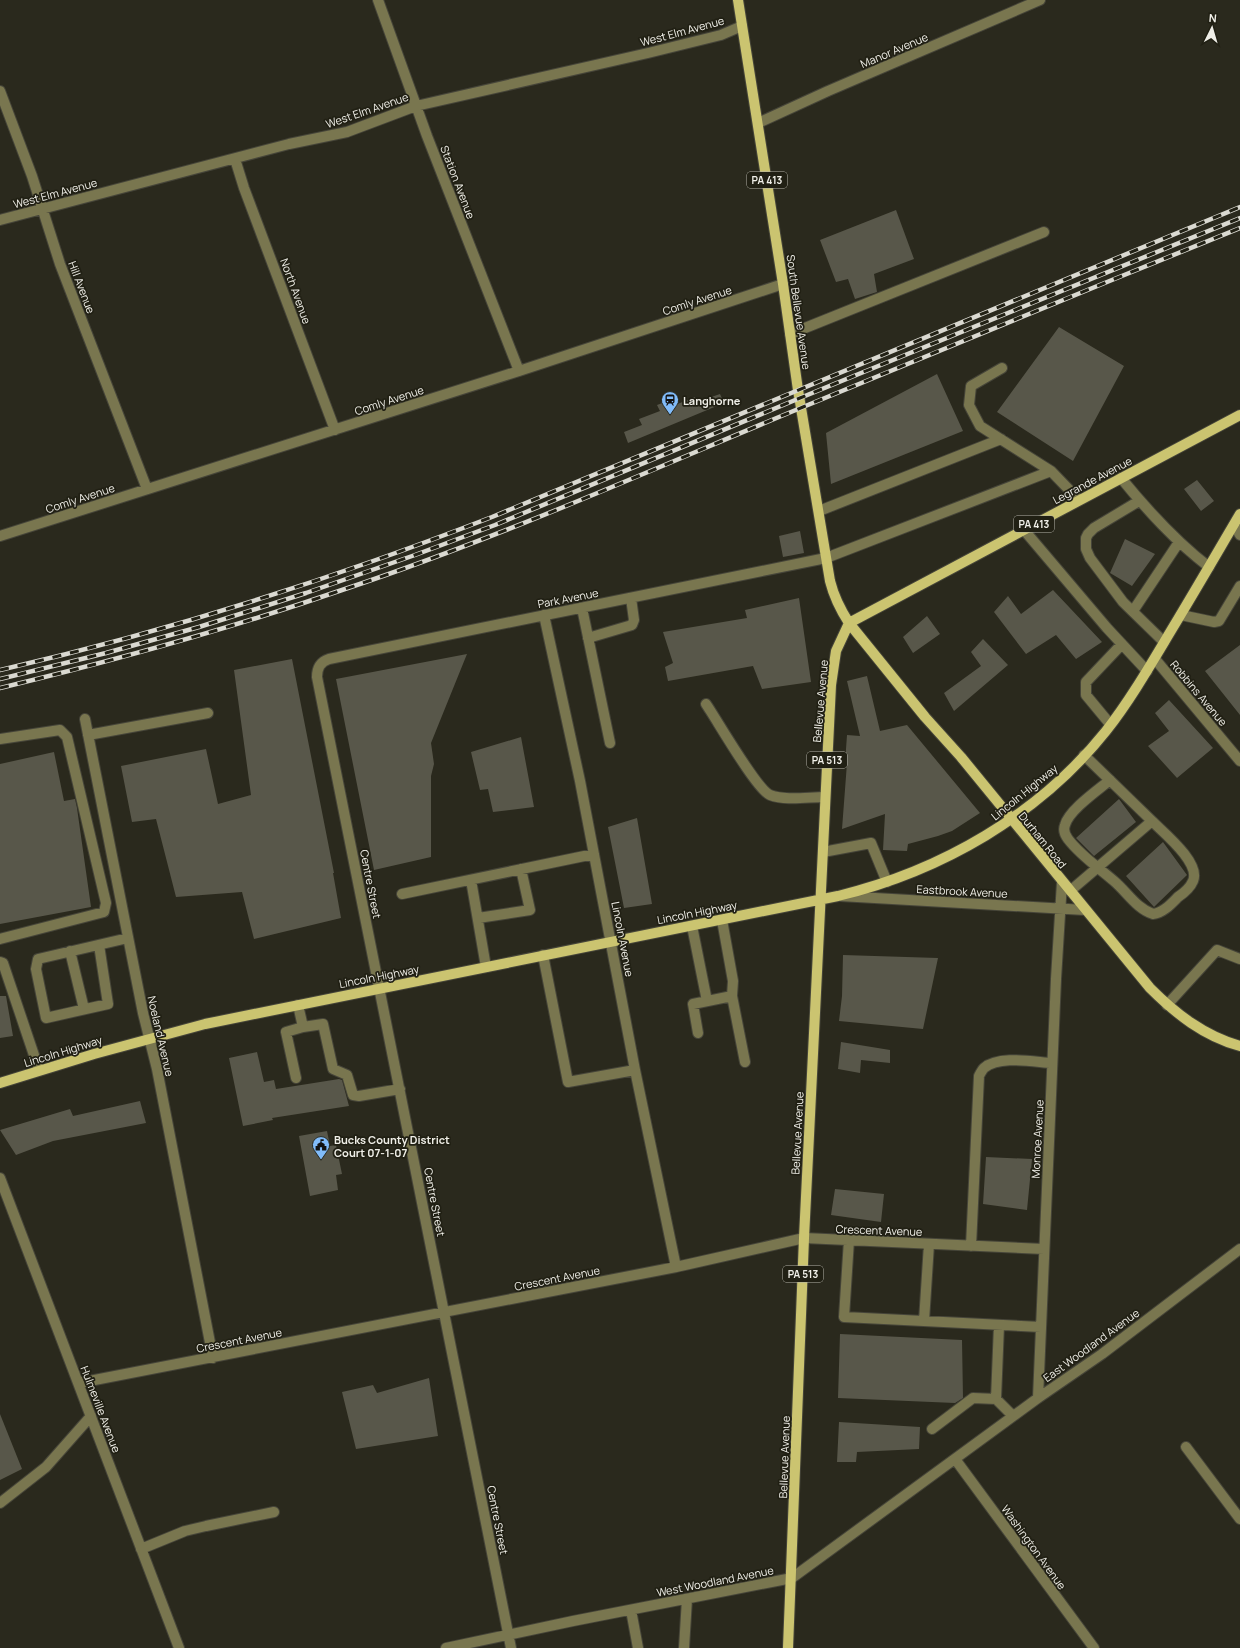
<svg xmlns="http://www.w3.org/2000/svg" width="1240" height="1648" font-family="Manrope,sans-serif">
	<rect width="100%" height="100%" fill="#2a291d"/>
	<path fill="#58574a" d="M896 210 914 259 874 274 877 292 855 299 848 279 836 282 820 240Z
		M1059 327 1124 366 1073 461 997 412Z
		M937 374 963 431 831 484 826 433Z
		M720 394 724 403 628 443 624 432 642 425 639 419 660 411 657 405 673 399 675 405 695 397 697 402Z
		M1197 480 1214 501 1201 511 1184 489Z
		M800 531 804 553 783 557 779 536Z
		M1125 539 1155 554 1132 586 1110 573Z
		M1053 590 1102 642 1076 659 1056 635 1026 654 994 612 1008 596 1021 614Z
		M799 598 811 682 762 689 753 666 668 681 665 667 673 663 663 632 747 618 745 610Z
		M927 616 940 634 913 653 903 637Z
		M983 639 1008 665 954 711 944 693 981 666 971 652Z
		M1240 645V715L1205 671Z
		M467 654 431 743 434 764 431 776V857L374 870 336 679Z
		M292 659 334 873H333L341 918 254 939 242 892 176 897 156 819 132 822 121 766 206 749 218 804 251 795 234 670Z
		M867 676 880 731 907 725 980 813 952 831 938 836 908 844 907 851 883 850 885 814 842 829 847 763H845L847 735 860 736 847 681Z
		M1169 700 1213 748 1177 778 1148 746 1169 731 1155 713Z
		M521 737 534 807 493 812 488 789 480 790 471 752Z
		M54 752 64 801 75 799 77 808 91 907 0 924V764Z
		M1119 799 1136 822 1094 856 1076 838Z
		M637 818 652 904 624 908 608 827Z
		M1163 842 1187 875 1154 907 1126 876Z
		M843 955 938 958 923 1029 839 1021 842 996Z
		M0 996H6L13 1036 0 1038Z
		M841 1042 890 1050V1063L861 1060 860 1073 838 1069Z
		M257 1052 264 1082 274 1080 276 1089 339 1079 342 1080 349 1106 272 1118 273 1120 243 1126 229 1058Z
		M140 1101 146 1123 53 1141 16 1155 0 1130 70 1109 73 1116Z
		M327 1131 330 1146 336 1145 342 1174 336 1175 338 1190 310 1196 299 1136Z
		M986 1157 1032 1159 1027 1210 983 1204Z
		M835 1189 884 1194 881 1222 831 1215Z
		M840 1334 962 1340 963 1398 955 1403 838 1398Z
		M429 1378 438 1436 356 1449 342 1392 373 1385 377 1393Z
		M0 1414 22 1469 0 1480Z
		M839 1422 920 1427 919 1449 857 1452 856 1462H837Z"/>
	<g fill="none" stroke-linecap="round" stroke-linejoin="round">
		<g stroke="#464539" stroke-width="12">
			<path id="minor" d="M378 0 427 136 519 371
				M0 91 32 176 60 264 147 489
				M758 123 828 91 1040 0
				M235 159 244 188 335 430
				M0 220 289 144 347 132 416 106 648 53 721 35 742 26
				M790 334 1044 232
				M1002 368 971 386 969 405 980 426 1051 471 1079 500
				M1121 478C1148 511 1175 541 1209 567
				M1139 501 1094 528 1088 534 1086 538V549L1090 558 1123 602 1164 642
				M819 511 1001 439
				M1234 525 1240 535
				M1024 530 1107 628 1147 671
				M0 536 519 371 783 284
				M582 608 610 743
				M1133 611 1179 542
				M544 615 580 781 635 1070 676 1267
				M1181 615 1214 622 1219 621 1240 586
				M588 638 632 625 634 620 631 598
				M1155 659 1240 761
				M706 704C717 720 757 790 770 795 786 801 808 797 825 797
				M85 719 143 1013 157 1069 213 1358
				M1110 724 1086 695V682L1122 644
				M88 735 208 713
				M0 739 60 730 67 737 106 903 104 912 0 939
				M1110 780C1098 790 1069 810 1065 825 1063 830 1065 835 1068 839 1081 856 1098 867 1114 881 1127 892 1137 909 1153 914 1163 913 1171 904 1178 897 1184 893 1190 888 1193 881 1201 863 1164 833 1152 821
				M823 852 871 843 887 882
				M471 880 486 967
				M1070 891 1152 821 1084 755
				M402 894 594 854
				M840 896 1085 910
				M478 918 530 910 521 869
				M722 920 733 981 732 996 745 1062
				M692 926 707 1001
				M99 945 108 1004 46 1018 36 969 38 959C68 952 98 945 128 938
				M70 951 84 1009
				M543 955 568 1082 635 1070
				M0 962 3 963 39 1070
				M298 1005 303 1027 323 1024 333 1069 347 1075 353 1095 359 1096 400 1089
				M1167 1005 1217 950 1240 959
				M698 1033 693 1004 732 996
				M296 1078 286 1032 303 1027
				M0 1178 179 1648
				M849 1240 844 1317 1041 1327
				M971 1246 979 1076C980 1074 982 1070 984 1068 999 1055 1034 1062 1052 1063
				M924 1321 929 1244
				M79 1383 676 1267 804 1238 1044 1249
				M1038 1398 1056 979 1062 882
				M996 1399 999 1325
				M932 1429 973 1398 996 1399 1013 1416
				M1186 1447 1240 1519
				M955 1459 1094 1648
				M0 1503 46 1467 91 1416
				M141 1549 185 1531 206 1526 274 1512
				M631 1610 638 1648
				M446 1648 573 1621 792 1578 1038 1398 1102 1354 1240 1249
				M511 1648 317 677C317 668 320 662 329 659L826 558 1051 471
				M684 1648 687 1599"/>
		</g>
		<g stroke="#464539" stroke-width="12">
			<path id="major" d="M738 0 783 284 798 390 830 581C834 597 840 609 849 623L925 717 961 757 1150 988C1176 1014 1204 1036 1240 1046
				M849 623 1240 415
				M0 1083 94 1054 205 1024 838 896C941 871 1039 815 1106 731 1131 699 1151 664 1172 629 1195 591 1217 553 1240 514
				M788 1648 804 1238 831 685 836 651 849 623"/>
		</g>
		<use href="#minor" stroke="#79764f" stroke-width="10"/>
		<use href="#major" stroke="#cbc470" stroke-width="10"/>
		<g stroke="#dad9d1" stroke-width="4.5">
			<path id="rail" d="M0 670C126 641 251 604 373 561 413 547 453 532 492 517L1240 207
				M0 679 106 653 199 627 306 593 415 555 495 525 800 398 1240 218
				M0 688C117 660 232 628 345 589 501 537 651 470 803 407 948 347 1094 287 1240 228"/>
		</g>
		<use href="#rail" stroke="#212014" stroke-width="3" stroke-dasharray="9" stroke-linecap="butt"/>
	</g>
	<defs>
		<g id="station-pin" transform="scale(0.9)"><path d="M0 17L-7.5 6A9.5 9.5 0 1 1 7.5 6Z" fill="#81bcfa" stroke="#212014"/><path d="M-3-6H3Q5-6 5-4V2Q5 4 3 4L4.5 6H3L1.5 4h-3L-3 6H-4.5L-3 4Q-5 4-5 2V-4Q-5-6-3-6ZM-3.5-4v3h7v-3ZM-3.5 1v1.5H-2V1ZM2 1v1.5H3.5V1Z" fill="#111"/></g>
		<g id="civic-pin" transform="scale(0.9)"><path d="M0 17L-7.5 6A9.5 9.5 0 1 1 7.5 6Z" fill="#81bcfa" stroke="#212014"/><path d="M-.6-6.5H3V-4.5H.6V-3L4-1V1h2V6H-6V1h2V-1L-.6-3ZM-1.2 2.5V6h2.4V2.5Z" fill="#111"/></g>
	</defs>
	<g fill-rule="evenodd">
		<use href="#station-pin" x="670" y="400"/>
		<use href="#civic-pin" x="321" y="1145"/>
	</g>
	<g text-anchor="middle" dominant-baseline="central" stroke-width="3.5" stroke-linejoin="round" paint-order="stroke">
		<g fill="#212014" stroke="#b2b1a8" stroke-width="1">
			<rect x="747" y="172" width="40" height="16" rx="3"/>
			<rect x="1014" y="516" width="40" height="16" rx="3"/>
			<rect x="807" y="752" width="40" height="16" rx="3"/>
			<rect x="783" y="1266" width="40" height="16" rx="3"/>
		</g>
		<g font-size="10" font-weight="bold" fill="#f0efe8">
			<text x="767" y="180">PA 413</text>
			<text x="1034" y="524">PA 413</text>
			<text x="827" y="760">PA 513</text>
			<text x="803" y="1274">PA 513</text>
		</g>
		<g font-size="11" fill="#f0efe8" stroke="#212014">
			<text transform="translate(682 31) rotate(-15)">West Elm Avenue</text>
			<text transform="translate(894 50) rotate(-23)">Manor Avenue</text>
			<text transform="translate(367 110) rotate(-19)">West Elm Avenue</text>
			<text transform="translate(458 182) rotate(69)">Station Avenue</text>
			<text transform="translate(55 193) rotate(-15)">West Elm Avenue</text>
			<text transform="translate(82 287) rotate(69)">Hill Avenue</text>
			<text transform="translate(296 291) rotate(70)">North Avenue</text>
			<text transform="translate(697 300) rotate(-18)">Comly Avenue</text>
			<text transform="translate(799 312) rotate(82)">South Bellevue Avenue</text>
			<text transform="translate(389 400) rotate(-18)">Comly Avenue</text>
			<text transform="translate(1092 480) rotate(-28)">Legrande Avenue</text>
			<text transform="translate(80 498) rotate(-18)">Comly Avenue</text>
			<text transform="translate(568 598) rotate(-11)">Park Avenue</text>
			<text transform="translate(1199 693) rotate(50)">Robbins Avenue</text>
			<text transform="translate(820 701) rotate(-85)">Bellevue Avenue</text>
			<text transform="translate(1024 792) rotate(-39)">Lincoln Highway</text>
			<text transform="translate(1043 840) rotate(51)">Durham Road</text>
			<text transform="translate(371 884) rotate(79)">Centre Street</text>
			<text transform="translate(962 891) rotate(3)">Eastbrook Avenue</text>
			<text transform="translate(697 912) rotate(-11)">Lincoln Highway</text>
			<text transform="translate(623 939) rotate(79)">Lincoln Avenue</text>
			<text transform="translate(379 976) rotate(-11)">Lincoln Highway</text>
			<text transform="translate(161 1036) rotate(77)">Noeland Avenue</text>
			<text transform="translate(63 1051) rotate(-17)">Lincoln Highway</text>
			<text transform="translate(797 1133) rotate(-87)">Bellevue Avenue</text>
			<text transform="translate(1037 1139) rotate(-87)">Monroe Avenue</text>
			<text transform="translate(435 1202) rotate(79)">Centre Street</text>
			<text transform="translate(879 1230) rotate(2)">Crescent Avenue</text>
			<text transform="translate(557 1278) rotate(-11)">Crescent Avenue</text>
			<text transform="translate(239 1340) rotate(-11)">Crescent Avenue</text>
			<text transform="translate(1091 1345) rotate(-36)">East Woodland Avenue</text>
			<text transform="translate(101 1409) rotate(69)">Hulmeville Avenue</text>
			<text transform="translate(784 1457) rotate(-88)">Bellevue Avenue</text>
			<text transform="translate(498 1520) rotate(79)">Centre Street</text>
			<text transform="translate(1034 1547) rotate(54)">Washington Avenue</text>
			<text transform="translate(715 1581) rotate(-11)">West Woodland Avenue</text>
		</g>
		<g font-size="11" font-weight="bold" fill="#f0efe8" stroke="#212014" text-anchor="start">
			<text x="683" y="400">Langhorne</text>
			<text x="334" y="1139">Bucks County District<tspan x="334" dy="13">Court 07-1-07</tspan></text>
		</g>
	</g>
	<g transform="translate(1212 28) rotate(5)" stroke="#212014" stroke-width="3" paint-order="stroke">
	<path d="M0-3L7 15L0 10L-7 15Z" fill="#f0efe8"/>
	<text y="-6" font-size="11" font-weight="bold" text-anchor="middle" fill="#f0efe8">N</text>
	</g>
</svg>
